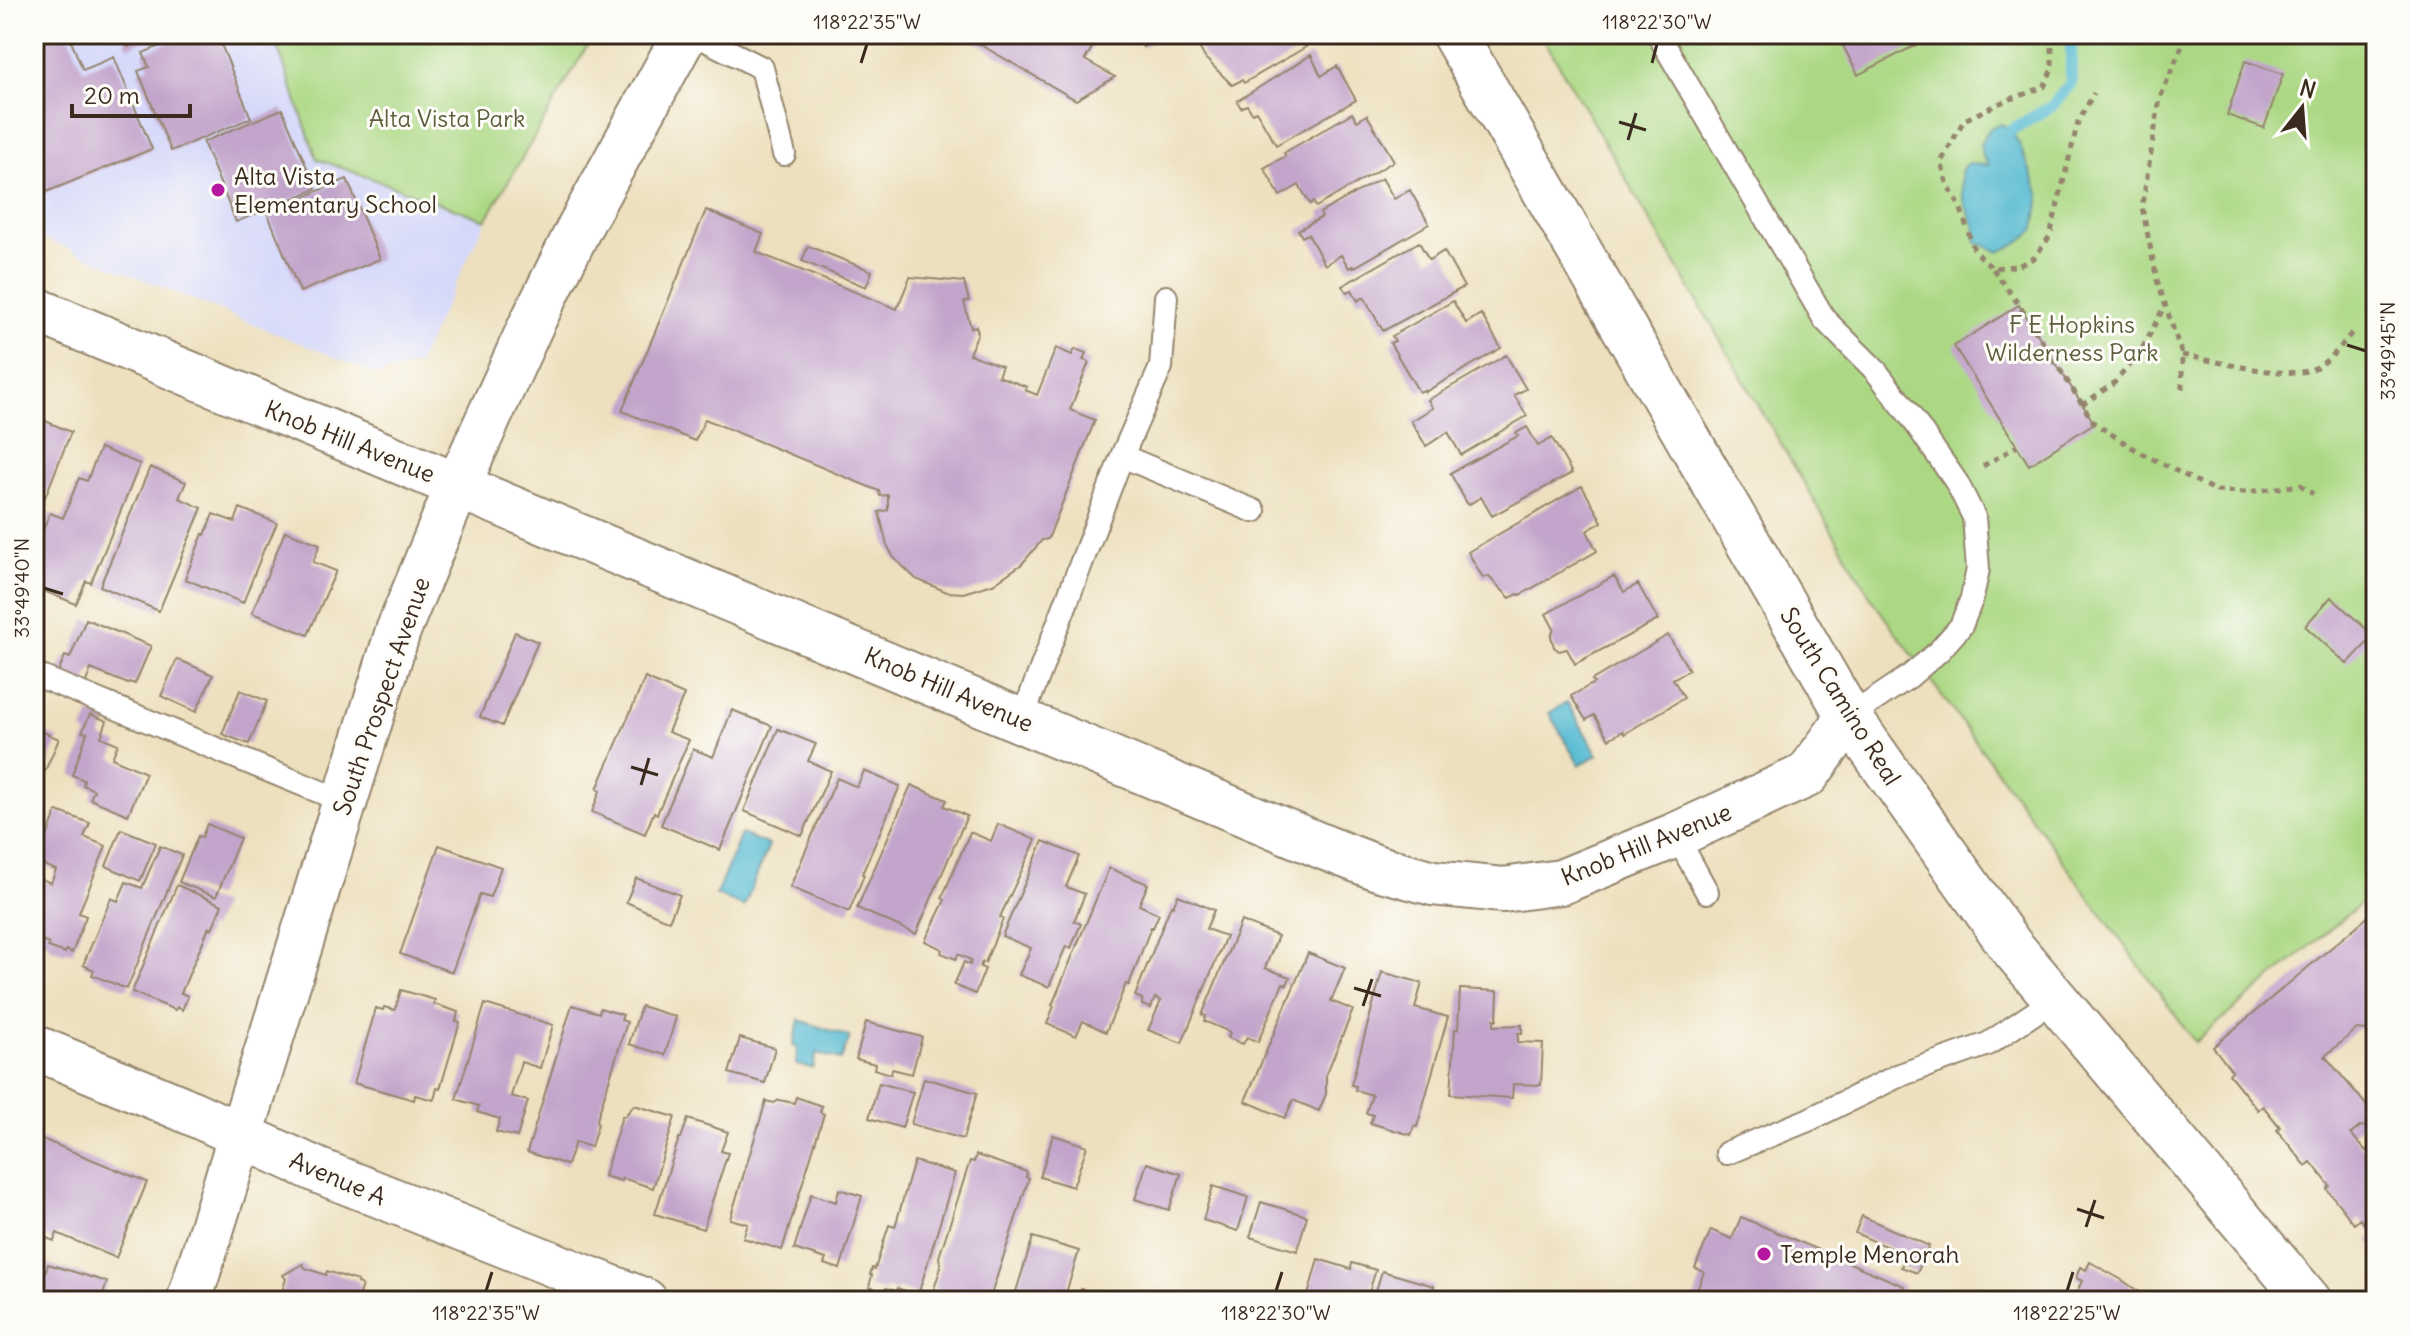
<svg xmlns="http://www.w3.org/2000/svg" width="2410" height="1335" font-family="Delius,sans-serif">
	<rect width="100%" height="100%" fill="#fdfcf7"/>
	<filter id="ink" filterUnits="userSpaceOnUse"><feTurbulence type="fractalNoise" baseFrequency=".0125" numOctaves="2"/><feDisplacementMap in="SourceGraphic" scale="16" xChannelSelector="R" yChannelSelector="G"/><feConvolveMatrix kernelMatrix="1 2 1 2 8 2 1 2 1" color-interpolation-filters="sRGB"/></filter>
	<filter id="wash" filterUnits="userSpaceOnUse"><feTurbulence type="fractalNoise" baseFrequency=".006" numOctaves="4" result="noise"/><feDisplacementMap in="SourceGraphic" scale="32" xChannelSelector="R" yChannelSelector="G"/><feGaussianBlur stdDeviation="1.8" result="paint"/><feColorMatrix in="noise" values="0 0 0 0 0 0 0 0 0 0 0 0 0 0 0 0 0 1.4 0 .05"/><feComposite in="paint" operator="in"/></filter>
	<g filter="url(#wash)">
		<rect width="100%" height="100%" fill="#ede0be"/>
		<path fill="#d5d8f9" d="M34 34H273L317 159 486 220 417 365 378 375 34 235Z"/>
		<path fill="#acd884" stroke="#748151" stroke-width="2" d="M273 34H594L486 220 317 159Z
			M1541 34H2376V891L2195 1042 1873 601Z"/>
		<path fill="#52b9d1" stroke="#467278" stroke-width="2" d="M2002 124 2011 130 2020 146 2040 195 2035 229 2017 244 1999 252 1976 242C1976 224 1971 219 1965 204 1961 193 1962 182 1961 171L1966 164 1989 165 1982 155 1980 144 1990 128Z
			M1567 702 1598 755 1579 765 1549 713Z
			M741 834 769 845 744 907 716 895Z
			M799 1020 850 1037 841 1060 816 1053 813 1068 796 1065 797 1048 793 1046Z"/>
		<g fill="none" stroke-linecap="round" stroke-linejoin="round">
			<path stroke="#52b9d1" stroke-width="12" d="M2011 130 2052 106 2071 83V34"/>
		</g>
		<g id="blocks">
			<path fill="#c3a5cb" fill-rule="evenodd" d="M34 34H68L83 70 114 57 152 149 34 197Z
				M123 34H159L128 47Z
				M188 34H212L215 40 219 39 251 118 171 151 138 71 149 67 143 53Z
				M962 34H1085L1096 41 1085 60 1115 77 1076 100Z
				M1135 34H1164L1143 47Z
				M1206 34H1298L1306 47 1244 83 1242 80 1232 85 1205 58 1195 40Z
				M1837 34H1910L1916 45 1858 75Z
				M1311 55 1321 76 1337 66 1356 100 1276 145 1256 111 1252 113 1247 105 1241 108 1237 101Z
				M2245 61 2283 74 2264 128 2227 115Z
				M282 109 316 189 236 222 203 142Z
				M1352 113 1357 121 1367 115 1394 161 1316 207 1313 202 1310 204 1299 185 1280 196 1264 168 1286 156 1284 153Z
				M1382 178 1394 199 1410 190 1429 224 1353 268 1352 266 1349 268 1341 255 1325 265 1308 234 1302 237 1298 230 1322 217 1320 213Z
				M347 179 380 259 300 292 267 212Z
				M706 210 763 234 756 252 897 309 910 277 964 282 969 301 964 302 971 328 976 326 978 333 969 354 1002 366 998 376 1027 387 1025 390 1037 395 1056 348 1072 355 1075 349 1086 353 1083 360 1089 362 1070 410 1095 420 1048 539 1042 540 1022 564 993 584 963 593 947 592 916 579 894 558 887 545 879 512 888 510V495L880 496 879 491 705 419 695 441 622 411Z
				M1419 242 1429 260 1444 251 1464 287 1383 331 1364 297 1358 301 1352 290 1347 292 1342 286Z
				M808 246 872 271 866 287 802 261Z
				M1453 301 1466 323 1481 314 1501 348 1425 392 1424 390 1419 392 1390 343 1395 341 1392 336Z
				M2019 305 2094 423 2029 465 1954 346Z
				M1506 355 1526 389 1514 395 1527 416 1461 455 1448 432 1426 446 1411 421 1433 408 1428 400Z
				M34 416 71 432 34 525Z
				M1527 427 1538 446 1552 438 1572 473 1492 516 1481 497 1468 505 1450 473 1518 436 1516 433Z
				M100 448 140 464 91 583 86 581 76 604 34 587V551L50 513 63 518 79 478 87 481Z
				M150 467 186 482 179 498 202 508 159 611 100 586Z
				M1582 486 1602 522 1587 531 1597 551 1520 595 1518 594 1510 598 1488 576 1483 578 1468 552Z
				M240 508 277 523 268 544H266L243 603 185 579 203 534 205 535 213 514 235 522Z
				M285 531 320 544 313 562 336 571 308 635 252 613Z
				M1614 576 1624 592 1638 584 1658 620 1575 664 1567 649 1559 651 1554 647 1551 636 1554 629 1546 614Z
				M2331 597 2374 636 2347 664 2305 626Z
				M86 619 151 646 135 684 129 682 128 684 91 669 84 687 56 676 65 656 70 658Z
				M515 632 538 642 502 726 480 717Z
				M1668 635 1689 670 1673 679 1684 698 1624 734 1623 731 1609 739 1594 715 1586 720 1571 696 1594 683 1592 680Z
				M177 659 213 675 196 712 161 696Z
				M645 678 684 695 668 732 689 740 657 814 654 812 645 834 592 812 600 791 597 789Z
				M240 690 267 701 249 744 222 734Z
				M732 710 772 726 720 850 661 825 693 749 713 757Z
				M90 714 107 721 101 737 118 744 112 758 146 773 128 815 90 799 94 790 83 785 84 780 72 775 87 733 82 732Z
				M34 728 59 739 41 780 34 777Z
				M778 729 816 744 808 761 831 771 802 836 744 811Z
				M864 771 900 786 862 874 864 875 849 912 790 887 837 778 857 787Z
				M911 785 947 800 944 806 967 816 916 934 857 908Z
				M57 811 90 823 84 837 106 846 79 913 86 916 72 953 66 950 65 953 48 947 49 944 34 937V876L51 883 56 870 37 862Z
				M207 824 240 838 216 897 179 882 198 836 202 837Z
				M998 824 1036 840 1000 917 1003 919 985 963 982 962 980 967 985 969 975 994 954 985 964 962 970 965 971 960 958 954 956 959 941 953 942 949 925 941 945 900 942 898 970 832 991 841Z
				M121 829 156 843 140 881 106 866Z
				M1043 841 1079 856 1066 887 1085 894 1074 921 1081 924 1071 948 1066 946 1049 987 1019 975 1031 948 1002 936Z
				M439 845 501 867 490 897 480 894 452 972 400 954Z
				M160 846 182 855 127 989 92 975 94 970 83 965 111 898 118 901 126 882 142 888Z
				M1109 868 1148 884 1139 905 1159 914 1153 928 1151 927 1129 985 1126 984 1106 1032 1083 1021 1076 1036 1047 1024 1054 1006 1052 1005Z
				M636 878 680 895 669 921 626 902Z
				M177 885 222 905 212 929 209 927 181 993 188 996 182 1010 177 1007 175 1010 132 992Z
				M1178 895 1214 910 1206 929 1226 936 1182 1043 1148 1030 1161 1001 1155 998 1151 1008 1142 1005V999L1135 996 1171 905 1173 906Z
				M2376 910V1013L2368 1021 2376 1022V1031L2357 1029 2325 1056 2373 1113 2374 1103H2376V1248L2369 1240 2374 1236 2360 1219 2354 1224 2327 1189 2330 1186 2311 1162 2306 1166 2277 1130 2280 1127 2263 1106 2258 1110 2229 1074 2232 1071 2213 1047ZM2361 1126 2372 1128 2370 1143 2373 1145 2366 1151 2351 1134Z
				M1241 921 1278 936 1265 968 1290 977 1287 985 1283 983 1258 1042 1247 1037 1243 1044 1228 1038 1230 1032 1204 1021 1206 1016 1202 1015Z
				M1308 953 1345 968 1331 1001 1353 1010 1326 1075V1094L1319 1111 1293 1100 1285 1118 1245 1101Z
				M1382 972 1422 983 1415 1008 1448 1017 1417 1127 1414 1126 1411 1135 1370 1123 1373 1115 1366 1113 1372 1095 1355 1090 1356 1086 1351 1085Z
				M1460 989 1498 991 1497 1020 1494 1019V1026L1522 1025V1033H1518V1042L1543 1043 1541 1085 1513 1084 1512 1098 1451 1094 1455 1029H1458Z
				M401 990 435 1000 434 1004 458 1012 456 1021 460 1022 440 1089 437 1088 434 1100 415 1095 414 1100 354 1083 376 1008 383 1010 384 1007 395 1010Z
				M485 1004 553 1025 540 1068 521 1062 511 1096 528 1101 517 1137 496 1132 500 1119 477 1112 479 1106 456 1099Z
				M572 1005 599 1013 600 1008 623 1015 621 1020 627 1022 596 1123 598 1124 591 1147 575 1142 567 1165 527 1152Z
				M641 1006 676 1017 665 1055 629 1044Z
				M866 1022 922 1037 912 1074 892 1069 891 1074 874 1069 875 1064 856 1059Z
				M740 1038 775 1048 765 1083 729 1073Z
				M924 1078 977 1093 963 1139 911 1124Z
				M879 1083 913 1092 902 1128 869 1118Z
				M796 1097 822 1106 820 1112 824 1114 782 1250 743 1238 748 1224 730 1219 766 1101 774 1103 779 1100 794 1103Z
				M634 1105 675 1117 653 1188 622 1178 621 1181 604 1176 622 1116H625Z
				M688 1119 728 1132 721 1151 728 1153 703 1229 655 1214 679 1138H681Z
				M1053 1135 1087 1146 1073 1187 1040 1177Z
				M42 1139 147 1182 116 1258 57 1233 54 1241 34 1233V1159Z
				M976 1155 1027 1172 1026 1177 1029 1178 989 1301H949L951 1294 934 1289 941 1267 939 1257 970 1161 974 1162Z
				M914 1161 955 1173 918 1295 897 1288 896 1291 886 1288 885 1292 869 1287 872 1275H870L872 1268 875 1269 889 1225 895 1227Z
				M1147 1163 1181 1174 1169 1210 1135 1199Z
				M1213 1186 1248 1197 1238 1231 1203 1220Z
				M839 1189 862 1196 840 1269 824 1264 826 1259 794 1249 811 1194 836 1202Z
				M1261 1202 1307 1216 1297 1251 1250 1237Z
				M1862 1216 1929 1246 1917 1273 1901 1267 1906 1255 1855 1233Z
				M1741 1217 1904 1286 1898 1301H1693L1704 1272 1695 1268 1711 1230 1732 1239Z
				M1033 1237 1079 1251 1066 1293 1069 1294 1067 1301H1013Z
				M1318 1259 1351 1269 1352 1263 1376 1270 1366 1301H1328L1308 1295Z
				M2090 1262 2122 1280 2152 1301H2073L2082 1281 2076 1278 2080 1267 2086 1270Z
				M48 1264 107 1282 101 1301H36Z
				M303 1264 305 1268 326 1275 327 1271 358 1281 357 1283 362 1285 357 1301H279L286 1279 283 1275Z
				M1382 1271 1434 1286 1430 1301H1373Z
				M1081 1289 1118 1300V1301H1077Z"/>
		</g>
	</g>
	<g filter="url(#ink)">
		<use href="#blocks" fill-opacity="0" stroke="#94856e" stroke-width="2"/>
		<g fill="none" stroke-linecap="round" stroke-linejoin="round">
			<g stroke="#94856e" stroke-width="26">
				<path id="lane" d="M694 34 762 68 784 154
					M1658 34 1825 320 1876 371 1912 418 1957 483 1974 517 1978 569 1972 598 1961 626 1939 651 1910 676 1849 717
					M1122 456 1254 511
					M34 674 345 802
					M1022 719 1122 456 1161 367 1166 297
					M1676 835 1707 892
					M1727 1153 1808 1120 1900 1075 1988 1044 2055 999"/>
			</g>
			<g stroke="#94856e" stroke-width="48">
				<path id="street" d="M34 1047 181 1108 319 1171 645 1301"/>
			</g>
			<g stroke="#94856e" stroke-width="48">
				<path id="secondary" d="M34 309 1326 848 1378 868 1433 883 1503 890 1561 882 1676 835 1807 775 1849 717
					M189 1301 398 631 458 485 532 323 580 226 685 34"/>
			</g>
			<g stroke="#94856e" stroke-width="48">
				<path id="primary" d="M1454 34 1849 717 2010 945 2309 1301"/>
			</g>
			<path stroke="#94856e" stroke-width="5" stroke-dasharray="6 6" stroke-linecap="butt" d="M2052 47V69L2044 87 2000 103 1964 120 1941 162 1948 186 1960 206 1974 250 1992 268 2018 266 2034 258 2050 236 2078 122 2094 93
				M1993 269 2019 305 2094 423 2141 453 2216 491 2247 492 2301 485 2313 494
				M2182 355C2211 360 2280 378 2307 371 2328 365 2341 346 2354 330
				M2182 389V355L2157 280 2142 207 2160 98 2187 34
				M2082 405 2113 384 2139 355 2166 303
				M1983 466 2017 446"/>
			<use href="#lane" stroke="#fff" stroke-width="22"/>
			<use href="#street" stroke="#fff" stroke-width="44"/>
			<use href="#secondary" stroke="#fff" stroke-width="44"/>
			<use href="#primary" stroke="#fff" stroke-width="44"/>
		</g>
	</g>
	<path fill="none" stroke="#3b2a1e" stroke-width="3" d="M861 63 867 44M1652 63 1657 44M1619 122 1646 130M1628 140 1636 113M2347 345 2366 351M44 588 63 594M631 767 658 775M641 785 649 758M1354 988 1381 996M1363 1006 1372 979M2077 1209 2104 1218M2086 1227 2095 1200M486 1291 492 1272M1276 1291 1282 1272M2067 1291 2073 1272"/>
	<g fill="#b5179e" stroke="#fdfcf7" stroke-width="3">
		<circle cx="218" cy="190" r="8"/>
		<circle cx="1764" cy="1254" r="8"/>
	</g>
	<g text-anchor="middle" dominant-baseline="central" stroke-width="6" stroke-linejoin="round" paint-order="stroke">
		<g font-size="24" fill="#5d5e3d" stroke="#fdfcf7">
			<text x="447" y="118">Alta Vista Park</text>
			<text x="2072" y="324">F E Hopkins<tspan x="2072" dy="28">Wilderness Park</tspan></text>
		</g>
		<g font-size="24" fill="#3b2a1e" stroke="#fdfcf7" text-anchor="start">
			<text x="234" y="176">Alta Vista<tspan x="234" dy="28">Elementary School</tspan></text>
			<text x="1780" y="1254">Temple Menorah</text>
		</g>
		<g font-size="24" fill="#3b2a1e" stroke="#fdfcf7">
			<text transform="translate(350 441) rotate(22)">Knob Hill Avenue</text>
			<text transform="translate(949 689) rotate(23)">Knob Hill Avenue</text>
			<text transform="translate(381 696) rotate(-71)">South Prospect Avenue</text>
			<text transform="translate(1841 696) rotate(58)">South Camino Real</text>
			<text transform="translate(1646 844) rotate(-22)">Knob Hill Avenue</text>
			<text transform="translate(338 1178) rotate(23)">Avenue A</text>
		</g>
	</g>
	<rect width="2410" height="1335" fill="none" stroke="#fdfcf7" stroke-width="88"/>
	<g transform="translate(2302 108) rotate(17)" stroke="#fdfcf7" stroke-width="6" paint-order="stroke">
	<path d="M0-6L14 30L0 20L-14 30Z" fill="#3b2a1e"/>
	<text y="-12" font-size="22" font-weight="bold" text-anchor="middle" fill="#3b2a1e">N</text>
	</g>
	<path d="M72 104v12h118v-12" fill="none" stroke="#3b2a1e" stroke-width="4"/>
	<text x="84" y="104" font-size="24" fill="#3b2a1e" stroke="#fdfcf7" stroke-width="6" paint-order="stroke">20 m</text>
	<rect x="44" y="44" width="2322" height="1247" fill="none" stroke="#3b2a1e" stroke-width="3"/>
	<g font-size="20" text-anchor="middle" fill="#3b2a1e">
		<text x="867" y="29">118°22'35"W</text>
		<text x="1657" y="29">118°22'30"W</text>
		<text transform="translate(2388 351) rotate(-90)" y="7">33°49'45"N</text>
		<text transform="translate(22 588) rotate(-90)" y="7">33°49'40"N</text>
		<text x="486" y="1320">118°22'35"W</text>
		<text x="1276" y="1320">118°22'30"W</text>
		<text x="2067" y="1320">118°22'25"W</text>
	</g>
</svg>
